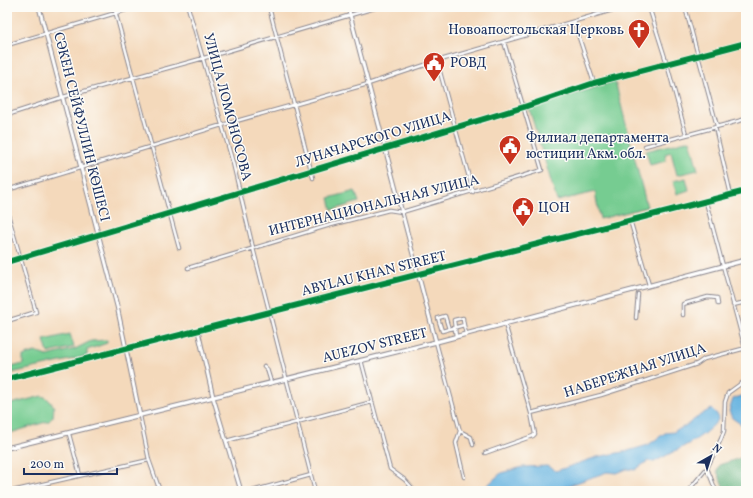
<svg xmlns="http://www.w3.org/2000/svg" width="753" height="498" font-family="Vollkorn,serif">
	<rect width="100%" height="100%" fill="#fdfcf7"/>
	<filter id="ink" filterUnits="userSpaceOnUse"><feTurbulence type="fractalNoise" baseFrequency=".025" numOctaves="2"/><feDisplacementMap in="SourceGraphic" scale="8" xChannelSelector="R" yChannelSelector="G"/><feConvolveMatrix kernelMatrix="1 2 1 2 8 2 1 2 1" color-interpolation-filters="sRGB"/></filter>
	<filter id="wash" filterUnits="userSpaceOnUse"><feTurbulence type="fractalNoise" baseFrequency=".012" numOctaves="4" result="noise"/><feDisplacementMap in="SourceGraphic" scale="16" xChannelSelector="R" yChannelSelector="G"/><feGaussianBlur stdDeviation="0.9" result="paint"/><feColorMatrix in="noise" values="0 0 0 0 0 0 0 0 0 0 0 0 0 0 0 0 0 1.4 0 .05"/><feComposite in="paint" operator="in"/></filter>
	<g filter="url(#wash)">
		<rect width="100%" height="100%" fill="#f4d9bb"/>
		<path fill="#76cc91" stroke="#487e78" d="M615 81 647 207 600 219 595 192 557 201 529 108Z
			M690 140 698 170 677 175 671 152 665 154 666 161 650 165 646 151Z
			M686 178 689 190 677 194 673 181Z
			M355 191 359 202 332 210 329 198Z
			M70 334 74 347 48 353 44 340Z
			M107 340V343L87 350V356L7 374V364L8 368 23 364V356L35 352 47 356 75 349 91 341Z
			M42 396 47 398 54 406 53 417 49 421 7 434V405Z"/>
		<path fill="#60b07b" stroke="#3e706c" d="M746 456V491H725L717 471 719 465Z"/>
		<path fill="#66b3e0" stroke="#40719f" d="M746 394V427H745L732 418 729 411 733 399Z
			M712 409 717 414 718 420C701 441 677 449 654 462L648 461 635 470 627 469 617 473 607 472 553 491H481L501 473 523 467 547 466 556 471 597 457 628 451 648 445 665 433 674 432 676 430C685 429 701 412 712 409Z"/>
	</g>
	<g filter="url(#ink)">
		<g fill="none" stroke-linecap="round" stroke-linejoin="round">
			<g stroke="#88848c" stroke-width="4.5">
				<path id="minor" d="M114 7 179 248
					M188 7 233 163 253 248 315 491
					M269 7 313 178
					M649 7 667 64 686 134
					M685 7 717 126
					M574 22 594 83
					M7 45 136 7
					M437 61 473 192
					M7 115 63 97 204 58 378 7
					M715 127 731 195
					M645 146 746 119
					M7 190 222 125 368 84 437 61 623 7
					M706 202 746 352
					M7 211 36 312 7 321
					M630 220 649 285
					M7 262 524 107 594 83 746 43
					M188 268 327 226 389 210 402 212 542 170 504 42
					M733 305 746 302
					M683 315V304L708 297 717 298 718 304
					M636 318 638 294
					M456 337 454 320 463 318C463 323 465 329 466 334L464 325 442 331 438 318 445 316 449 329 455 328 456 337
					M436 342 460 431 456 443 464 477
					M361 360 390 469 405 480 415 491
					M264 366 267 369 271 382
					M531 413 601 395 697 364 704 359 746 348
					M140 416 149 460 160 491
					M460 431 471 437 473 445
					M69 434 80 475
					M226 441 372 402
					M485 453 533 436 535 434 531 413 505 324
					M707 468 716 491
					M12 491 149 460
					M252 491 311 475
					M688 491 707 468 721 439 724 431 725 402 728 393 746 380"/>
			</g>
			<g stroke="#88848c" stroke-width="5">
				<path id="tertiary" d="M39 7 117 306 140 416
					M348 7 436 342
					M198 331 213 397 241 491
					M7 379 746 191"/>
			</g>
			<g stroke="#88848c" stroke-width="5.5">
				<path id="secondary" d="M7 448 436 342 746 260"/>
			</g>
			<use href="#minor" stroke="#fff" stroke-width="2.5"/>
			<use href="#tertiary" stroke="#fff" stroke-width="3"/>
			<use href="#secondary" stroke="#fff" stroke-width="3.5"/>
			<g stroke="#fdfcf7" stroke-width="8">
				<path id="cycleway" d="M7 262 524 107 594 83 746 43
					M7 379 746 191"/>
			</g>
			<use href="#cycleway" stroke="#00873e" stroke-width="6"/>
		</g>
	</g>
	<defs>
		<g id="church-pin" transform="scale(1.15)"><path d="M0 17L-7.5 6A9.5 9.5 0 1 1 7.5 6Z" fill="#c8321e" stroke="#fdfcf7"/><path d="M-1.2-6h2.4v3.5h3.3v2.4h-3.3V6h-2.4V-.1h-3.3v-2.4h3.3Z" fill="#fff"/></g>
		<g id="civic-pin" transform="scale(1.15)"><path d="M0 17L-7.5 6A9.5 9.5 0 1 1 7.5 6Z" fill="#c8321e" stroke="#fdfcf7"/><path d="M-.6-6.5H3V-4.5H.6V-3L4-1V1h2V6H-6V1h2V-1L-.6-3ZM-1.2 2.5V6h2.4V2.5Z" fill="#fff"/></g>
	</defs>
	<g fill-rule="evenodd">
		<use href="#church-pin" x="639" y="30"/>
		<use href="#civic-pin" x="434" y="63"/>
		<use href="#civic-pin" x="510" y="146"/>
		<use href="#civic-pin" x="523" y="208"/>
	</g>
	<g text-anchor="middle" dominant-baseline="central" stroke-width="3" stroke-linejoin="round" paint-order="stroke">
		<g font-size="14" fill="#1b2f5e" stroke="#fdfcf7" text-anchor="start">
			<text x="624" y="30" text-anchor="end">Новоапостольская Церковь</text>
			<text x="450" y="63">РОВД</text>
			<text x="526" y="138">Филиал департамента<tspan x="526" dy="16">юстиции Акм. обл.</tspan></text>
			<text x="538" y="208">ЦОН</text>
		</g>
		<g font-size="14" fill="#1b2f5e" stroke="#fdfcf7">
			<text transform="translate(227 107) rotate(75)">УЛИЦА ЛОМОНОСОВА</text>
			<text transform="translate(81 127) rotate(76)">СӘКЕН СЕЙФУЛЛИН КӨШЕСІ</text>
			<text transform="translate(373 140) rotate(-17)">ЛУНАЧАРСКОГО УЛИЦА</text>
			<text transform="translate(374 206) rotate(-14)">ИНТЕРНАЦИОНАЛЬНАЯ УЛИЦА</text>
			<text transform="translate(374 274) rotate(-14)">ABYLAU KHAN STREET</text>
			<text transform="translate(375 346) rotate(-14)">AUEZOV STREET</text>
			<text transform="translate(635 371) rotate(-18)">НАБЕРЕЖНАЯ УЛИЦА</text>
		</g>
	</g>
	<rect width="753" height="498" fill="none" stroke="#fdfcf7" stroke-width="24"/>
	<g transform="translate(711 456) rotate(39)" stroke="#fdfcf7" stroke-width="3" paint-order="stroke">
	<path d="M0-3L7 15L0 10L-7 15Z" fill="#1b2f5e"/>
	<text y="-6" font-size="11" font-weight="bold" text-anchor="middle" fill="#1b2f5e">N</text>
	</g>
	<path d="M24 468v6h93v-6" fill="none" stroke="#1b2f5e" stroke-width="2"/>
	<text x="30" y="468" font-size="12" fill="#1b2f5e" stroke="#fdfcf7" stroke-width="3" paint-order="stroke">200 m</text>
</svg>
